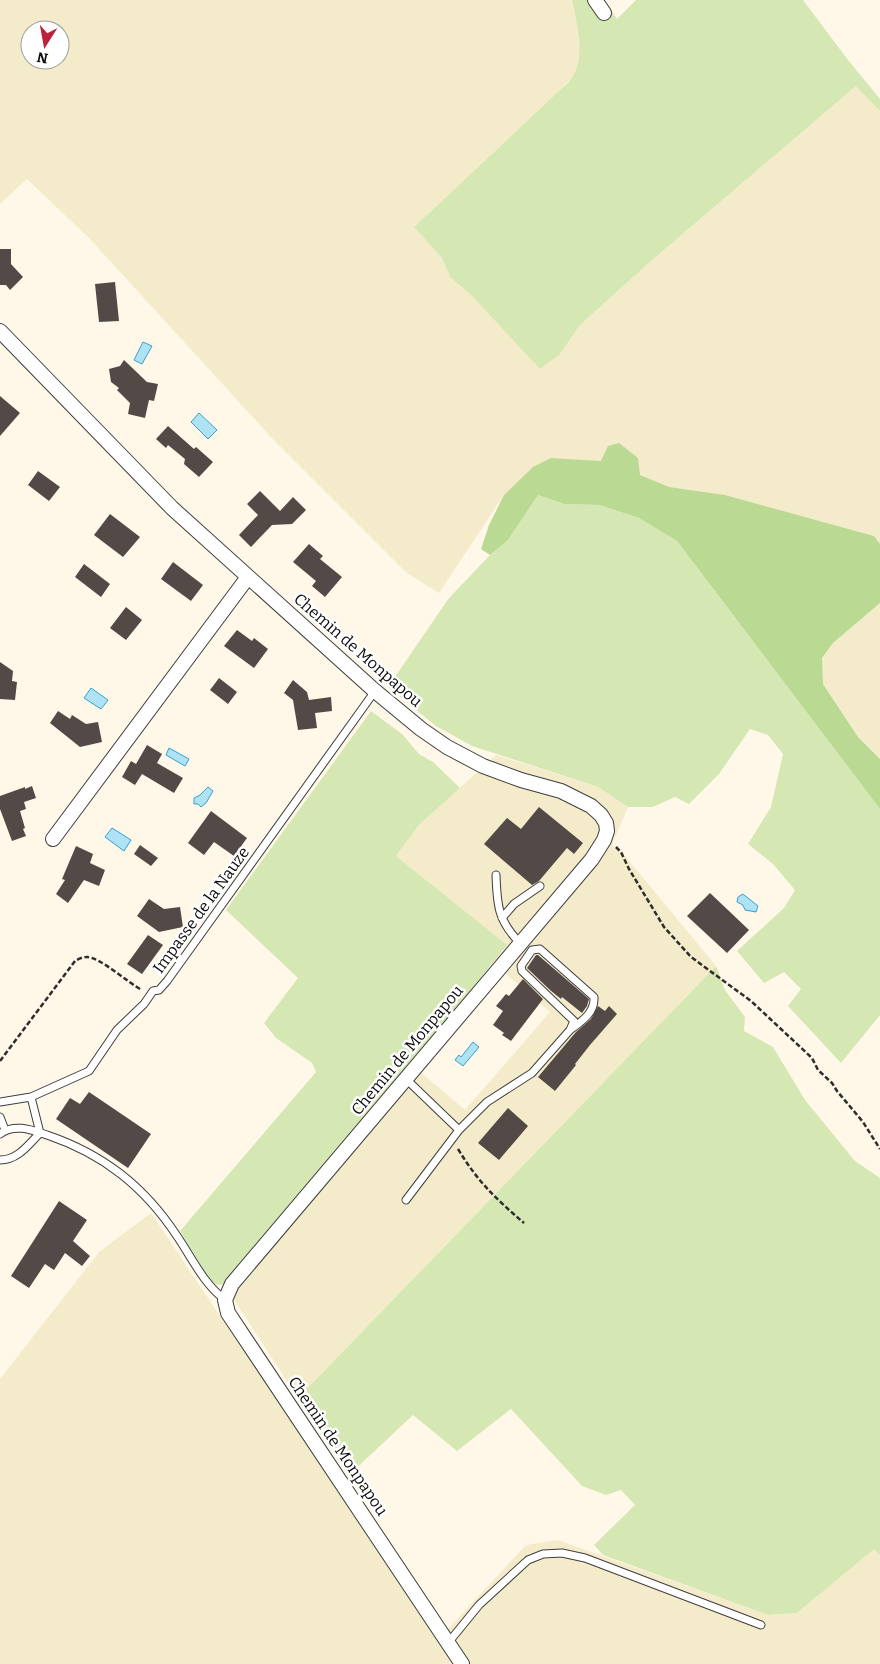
<svg xmlns="http://www.w3.org/2000/svg" width="880" height="1664" font-family="Bitter,serif">
	<rect width="100%" height="100%" fill="#fff8e8"/>
	<path fill="#f4ebca" fill-rule="evenodd" d="M0 0H572L577 26 580 62 574 75 561 89 414 227 442 258 450 277 472 296 560 354 580 325 651 261 857 85 880 111V544L874 536 725 495 669 487 601 461 551 458 504 495 439 593 407 573 270 436 90 239 27 179 0 204ZM30 30H60V60H30Z
		M880 603V759L858 737 823 684 822 658 833 643Z
		M496 755 598 787 628 807 612 845 626 857 716 966 298 1398 224 1284 411 1064 465 1110 550 1012 493 963 506 945 396 856 419 825Z
		M151 1213 452 1662 450 1664H0V1379L99 1252Z
		M558 1540 768 1615 797 1613 874 1548 880 1555V1664H469L447 1630 526 1545Z"/>
	<path fill="#d5e8b3" d="M572 0H604L617 19 636 0H803L848 60 880 99V111L856 86 651 261 580 325 560 354 540 369 472 296 450 277 442 258 414 227 561 89C566 85 571 80 574 74 585 56 576 20 572 0Z
		M538 495 564 504 599 505 639 518 677 541 880 809V1015L841 1063 788 1006 801 989 784 972 764 983 737 951 784 908 795 890 773 864 748 844 771 807 783 754 768 735 750 729 719 774 689 804 675 797 653 807H628L598 787 472 746 436 726 388 687 449 598 490 555 508 540Z
		M371 711 402 734 419 754 433 762 460 788 419 825 396 856 507 945 411 1064 224 1284 219 1285 211 1282 180 1231 316 1072 312 1063 276 1038 264 1023 298 978 226 910Z
		M716 966 725 990 745 1017 744 1031 773 1047 805 1100 855 1161 880 1178V1555L874 1549 797 1613 768 1615 603 1555 594 1545 635 1505 621 1490 606 1495 582 1486 511 1409 457 1451 413 1415 350 1474 298 1398Z"/>
	<path fill="#bad993" d="M619 443 638 458 640 475 669 487 725 495 874 536 880 544V603L833 643 822 658 823 684 858 737 880 759V809L677 541 639 518 599 505 564 504 538 495 508 540 490 555 481 549 489 525 504 495 533 467 551 458 601 461 608 446Z"/>
	<path fill="#aee3f6" stroke="#35a1cc" d="M143 342 152 346 142 364 134 360Z
		M199 413 217 430 208 439 191 422Z
		M91 688 108 700 101 709 84 698Z
		M169 748 189 759 185 766 166 755Z
		M208 787 213 791 206 803 201 807 198 804H194V798L200 795Z
		M112 828 131 840 124 851 105 837Z
		M743 894 758 906 756 912 745 910 743 905 737 902 738 897Z
		M473 1042 479 1047 463 1066 455 1060 459 1055 461 1057Z"/>
	<path fill="#534a47" d="M0 249H11V264L23 277 10 290 6 285H0Z
		M115 282 119 321 99 322 95 284Z
		M124 360 147 382 158 384 154 401 149 400 145 418 128 414 130 403 117 390 119 388 111 382 109 369 120 366Z
		M0 396 20 413 0 436Z
		M168 426 194 449 196 447 213 462 199 477 184 464 185 459 168 445 166 448 156 439Z
		M38 471 60 487 49 501 28 485Z
		M260 491 280 511 293 497 306 510 292 524 272 525 251 547 239 535 258 515 247 504Z
		M110 514 140 537 123 557 94 535Z
		M309 544 323 556 320 559 342 577 325 597 312 586 316 581 293 562Z
		M173 562 203 585 191 601 161 579Z
		M84 564 110 584 101 597 75 577Z
		M126 607 142 620 126 640 110 628Z
		M237 630 252 641 254 638 268 649 254 668 224 646Z
		M0 662 13 671 12 681 17 682 15 700 0 699Z
		M219 678 237 692 228 704 210 690Z
		M293 680 307 692 309 700 331 697 332 711 315 713 317 728 298 730 293 700 284 693Z
		M58 711 70 719 72 715 86 724 98 722 102 742 80 747 50 723Z
		M147 745 162 754 157 763 183 778 174 793 142 774 135 785 122 777 131 761 136 764Z
		M32 786 36 798 24 802 26 809 20 811 25 828 23 829 26 836 12 841 0 809V796L25 787V789Z
		M539 807 583 843 574 854 567 848 539 881 532 885 484 844 507 818 521 829Z
		M211 811 247 838 234 856 214 842 204 855 188 843Z
		M140 845 158 858 151 866 134 854Z
		M76 846 93 854 90 863 105 870 99 886 84 880 68 903 56 894 65 880 62 879Z
		M710 893 749 930 727 953 687 916Z
		M149 899 164 909 180 907 183 927 159 932 137 916Z
		M148 935 163 945 142 974 127 964Z
		M536 955H538L589 999 587 1006 582 1013 562 997 561 999 550 990 527 968Z
		M523 979 543 999 511 1041 502 1035 504 1033 493 1025 503 1011 496 1006 506 994 509 996Z
		M598 1006 605 1011 609 1006 617 1014 590 1045 575 1064 576 1065 555 1091 538 1077 576 1032 591 1019Z
		M89 1092 151 1134 128 1168 56 1119 70 1098 80 1104Z
		M508 1108 528 1126 499 1160 478 1143Z
		M59 1201 87 1220 73 1241 90 1256 82 1266 65 1253 54 1270 45 1264 29 1288 11 1276Z"/>
	<g fill="none" stroke-linecap="round" stroke-linejoin="round">
		<g stroke="#3e3e3e" stroke-width="9">
			<path id="service" d="M496 875C497 905 498 921 520 943
				M502 918 514 904 540 886
				M406 1079 459 1130 487 1102 532 1073 570 1030 574 1021 522 971 521 966 532 950 540 949 594 997C595 1013 582 1021 570 1030
				M31 1097 40 1133
				M0 1102 31 1097 89 1071 117 1030 144 1004 153 991 159 990 167 981 375 691
				M0 1117 5 1130
				M0 1134C14 1123 32 1130 47 1135 103 1154 144 1186 177 1236 192 1258 203 1283 225 1300
				M0 1160C18 1160 28 1145 40 1133
				M406 1200 459 1130
				M448 1643 479 1605 528 1560 543 1554 562 1553 585 1558 761 1625"/>
		</g>
		<g stroke="#3e3e3e" stroke-width="16">
			<path id="minor" d="M595 0 604 13
				M0 331 172 508 375 691 421 729 447 747 483 766 521 780 561 791 591 806 601 815 606 823 607 831 604 840 592 859 232 1284 225 1300 228 1313 462 1664
				M53 839 248 577"/>
		</g>
		<path stroke="#2d2d2d" stroke-width="2.5" stroke-dasharray="5 2.5" stroke-linecap="butt" d="M616 847 621 852 629 869 664 927 691 957 751 1001 812 1058 818 1070 832 1083 837 1091 863 1122 880 1149
			M0 1061 75 961C78 959 83 957 86 957 99 956 128 983 142 990
			M458 1149C478 1182 495 1198 524 1223"/>
		<use href="#service" stroke="#fff" stroke-width="7"/>
		<use href="#minor" stroke="#fff" stroke-width="14"/>
	</g>
	<g text-anchor="middle" dominant-baseline="central" stroke-width="5" stroke-linejoin="round" paint-order="stroke">
		<g font-size="16" fill="#0b0b0b" stroke="#fff">
			<text transform="translate(358 650) rotate(41)">Chemin de Monpapou</text>
			<text transform="translate(201 910) rotate(-54)">Impasse de la Nauze</text>
			<text transform="translate(407 1050) rotate(-50)">Chemin de Monpapou</text>
			<text transform="translate(338 1446) rotate(56)">Chemin de Monpapou</text>
		</g>
	</g>
	<g transform="translate(45 45) rotate(191)"><circle r="24" fill="#ffffff" stroke="#9d9d9d"/>
	<path d="M0-4L9 19L0 12L-9 19Z" fill="#b9243c"/>
	<text y="-8" font-size="14" font-weight="bold" text-anchor="middle" fill="#0b0b0b">N</text>
	</g>
</svg>
